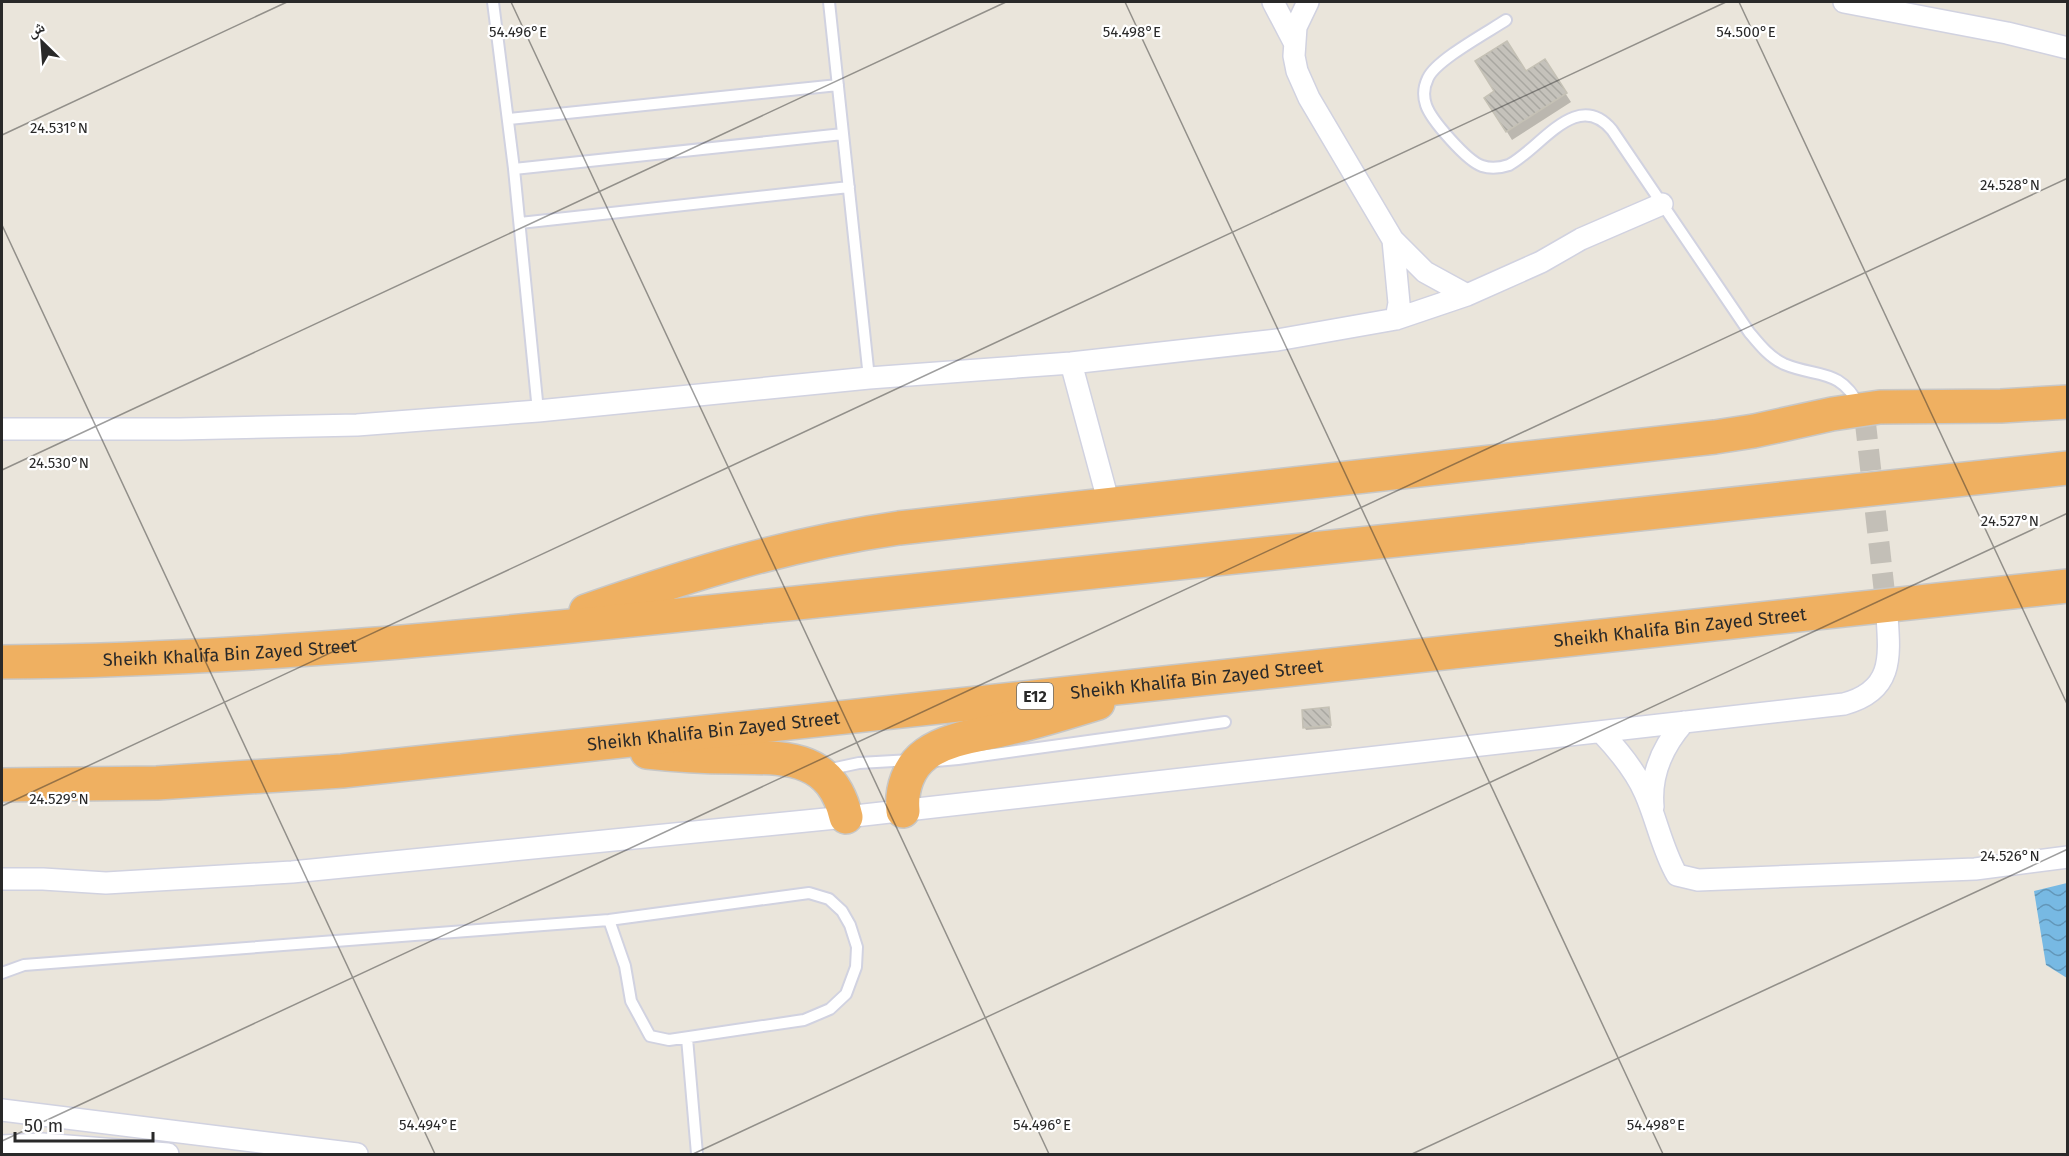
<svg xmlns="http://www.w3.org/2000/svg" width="2069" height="1156" font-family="'Fira Sans','Noto Naskh Arabic',sans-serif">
	<defs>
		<pattern id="water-waves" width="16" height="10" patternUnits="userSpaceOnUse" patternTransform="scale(1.5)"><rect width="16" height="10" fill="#77b9e3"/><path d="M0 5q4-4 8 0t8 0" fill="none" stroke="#6296b8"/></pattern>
		<pattern id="building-back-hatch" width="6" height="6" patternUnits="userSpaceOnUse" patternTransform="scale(1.5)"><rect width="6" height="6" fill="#c5c2bb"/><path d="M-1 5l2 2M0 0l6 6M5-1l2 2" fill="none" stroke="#a9a7a1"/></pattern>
	</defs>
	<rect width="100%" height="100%" fill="#eae5db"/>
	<path fill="url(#water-waves)" d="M2067 883H2068L2067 978 2046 965 2034 891Z"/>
	<path fill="#0003" d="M1544 61 1571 102 1512 140 1491 106 1496 92Z
		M1328 709 1331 728 1306 730 1305 728Z"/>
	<path fill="url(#building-back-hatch)" stroke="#c5c1b5" stroke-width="1.5" d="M1507 41 1526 71 1545 59 1567 93 1506 132 1484 98 1494 91 1475 61Z
		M1329 707 1331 725 1303 728 1302 710Z"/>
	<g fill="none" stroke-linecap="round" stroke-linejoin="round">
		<path stroke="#c3bfb7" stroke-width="21" stroke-dasharray="21 10" stroke-linecap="butt" d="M1865 419 1887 615"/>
		<g stroke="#d1d2e0" stroke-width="14">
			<path id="lane" d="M493 2 514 169 538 411
				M829 2 869 378
				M1506 20C1488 32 1436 60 1428 78 1424 86 1423 96 1426 105 1431 120 1467 161 1482 166 1491 169 1500 168 1509 165 1541 148 1577 88 1612 130L1749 332C1759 344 1769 357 1784 364 1817 378 1840 367 1860 407
				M509 119 838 85
				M514 169 843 134
				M520 223 849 187
				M936 761 958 759 1225 722
				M826 770 859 763 911 760
				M2 973 24 965 609 920 809 893 829 899 842 911 850 925 857 947 856 967 846 994 830 1009 804 1020 669 1040 650 1036 631 1001 625 966 609 920
				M687 1038 697 1154"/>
		</g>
		<g stroke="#d1d2e0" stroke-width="24">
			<path id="street" d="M1273 2 1294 42
				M1308 2 1296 27 1294 56 1297 71 1309 98 1393 240 1425 272 1467 295
				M1844 2 2007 33 2068 48
				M1393 240 1399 303 1396 319
				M1071 363 1109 504
				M2 429H180L357 425 538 411 869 378 1071 363 1277 340 1396 319 1467 295 1541 262 1581 239 1662 204
				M1602 733C1619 751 1635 770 1645 793 1657 820 1662 849 1677 875L1698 880 1975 869 2068 857
				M1653 807C1650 774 1662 747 1684 722
				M2 879H43L106 883 292 872 846 817 1844 704C1893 691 1890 658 1887 616
				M2 1110 357 1154
				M2 1146 42 1144 168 1154"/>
		</g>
		<g stroke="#c7c7c7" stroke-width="36">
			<g id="highway">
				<path d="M586 611C692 574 787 544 899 528L1715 437 1754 431 1832 414 1880 407 2001 406 2068 402"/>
				<path id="s1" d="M2 662C290 660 578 625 864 596 1266 555 1666 511 2068 468"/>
				<path d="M647 752C674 755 702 757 730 757 783 758 831 753 846 817"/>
				<path id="s2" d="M2 785 157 783 342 771 2068 586"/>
				<path d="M903 811C901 789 908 767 926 754 949 737 983 735 1010 728 1040 721 1069 712 1098 703"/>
			</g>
		</g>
		<use href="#lane" stroke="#fff" stroke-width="10"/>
		<use href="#street" stroke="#fff" stroke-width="21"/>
		<use href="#highway" stroke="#efb061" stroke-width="33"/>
	</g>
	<path fill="none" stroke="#292929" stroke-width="1.5" stroke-opacity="0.45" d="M511 2 1049 1154M1125 2 1663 1154M1739 2 2068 706M2 135 287 2M2 225 435 1154M2 470 1006 2M2 806 1726 2M2 1141 2068 178M693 1154 2068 513M1412 1154 2068 849"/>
	<g text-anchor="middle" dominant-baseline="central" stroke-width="4.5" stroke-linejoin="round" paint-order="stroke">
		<rect fill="#fff" stroke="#696969" stroke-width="1.5" x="1017" y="683" width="36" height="26" rx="4.5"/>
		<g font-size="16" font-weight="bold" fill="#292929">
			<text x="1035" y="696">E12</text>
		</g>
		<g font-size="18" fill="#292929" stroke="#fff">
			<text stroke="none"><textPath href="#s2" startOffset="1686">Sheikh Khalifa Bin Zayed Street</textPath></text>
			<text stroke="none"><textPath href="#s1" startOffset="228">Sheikh Khalifa Bin Zayed Street</textPath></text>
			<text stroke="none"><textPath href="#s2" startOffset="1200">Sheikh Khalifa Bin Zayed Street</textPath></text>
			<text stroke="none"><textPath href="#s2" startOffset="714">Sheikh Khalifa Bin Zayed Street</textPath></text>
		</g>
	</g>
	<g font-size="15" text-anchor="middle" fill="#292929" stroke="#fff" stroke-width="4.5" stroke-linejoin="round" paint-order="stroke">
		<text x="518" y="37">54.496°E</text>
		<text x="1132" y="37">54.498°E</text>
		<text x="1746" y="37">54.500°E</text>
		<text x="59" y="133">24.531°N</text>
		<text x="2010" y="190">24.528°N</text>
		<text x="59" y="468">24.530°N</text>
		<text x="2010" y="526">24.527°N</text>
		<text x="59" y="804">24.529°N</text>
		<text x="2010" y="861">24.526°N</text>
		<text x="428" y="1130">54.494°E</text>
		<text x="1042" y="1130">54.496°E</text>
		<text x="1656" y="1130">54.498°E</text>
	</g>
	<rect width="2069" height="1156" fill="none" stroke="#292929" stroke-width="6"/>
	<g transform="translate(42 42) rotate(335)" stroke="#ffffff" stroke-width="4.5" paint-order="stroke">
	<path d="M0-4.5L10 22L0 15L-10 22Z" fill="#292929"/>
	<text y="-9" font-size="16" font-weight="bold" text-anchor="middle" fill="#292929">ش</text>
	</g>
	<path d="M15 1132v9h138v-9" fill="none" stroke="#292929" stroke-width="3"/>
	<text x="24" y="1132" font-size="18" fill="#292929" stroke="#ffffff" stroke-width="4.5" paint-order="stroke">50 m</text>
</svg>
